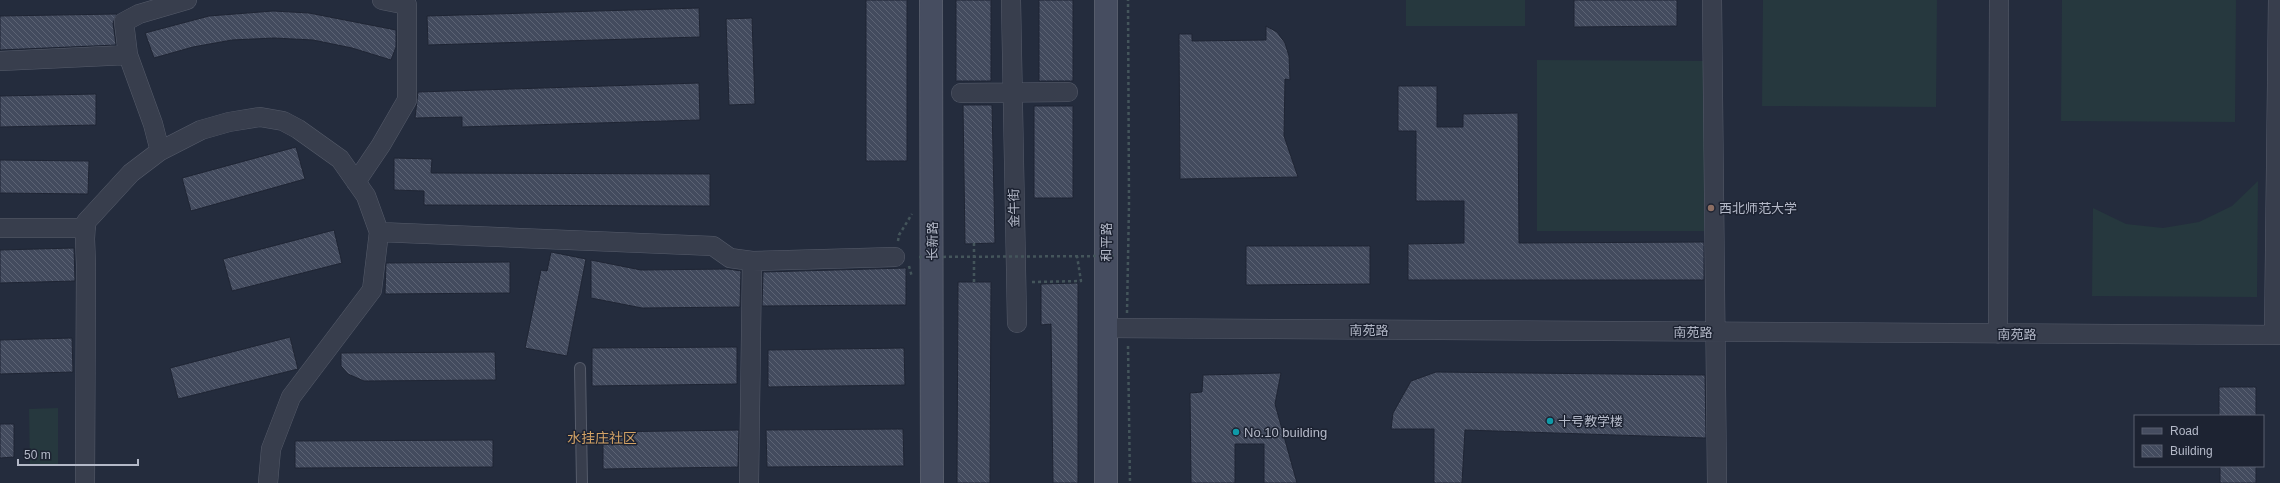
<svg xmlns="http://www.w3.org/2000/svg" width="2280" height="483" font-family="Helvetica,'Noto Sans SC',sans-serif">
	<defs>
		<pattern id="building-back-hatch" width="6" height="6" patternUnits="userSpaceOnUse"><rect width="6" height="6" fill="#434b5e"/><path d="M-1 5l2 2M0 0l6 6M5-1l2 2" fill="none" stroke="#5c6374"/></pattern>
	</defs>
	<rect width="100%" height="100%" fill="#242c3d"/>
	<path fill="#26383e" d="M1406 0H1525V26H1406Z
		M1763 0H1937L1936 107 1762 106Z
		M2062 0H2236L2235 122 2061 121Z
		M1537 60 1705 61 1704 231H1537Z
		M2258 181 2257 297 2092 296 2093 208 2126 224 2163 228 2199 222 2232 206Z
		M58 408V465L30 466 29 409Z"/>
	<path fill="url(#building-back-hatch)" stroke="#1f2534" d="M866 0H907V161H866Z
		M956 0H991V81H956Z
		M1039 0H1073V81H1039Z
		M1574 0H1677V26L1574 27Z
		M699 8 700 37 428 45 427 16Z
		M273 11 309 13 396 30V47L391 60 352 48 313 40 274 38 232 40 193 47 154 58 145 33 209 16Z
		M117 14 113 23 116 45 0 50V16Z
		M752 18 755 104 729 105 726 19Z
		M1266 26 1277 32 1285 43 1289 56 1290 80 1285 79 1284 136 1298 177 1180 179 1179 34H1192V41L1266 40Z
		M699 83 700 120 462 127V117L415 118 418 92Z
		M1398 86H1437V127H1463V114L1518 113 1519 243 1704 242V280H1408V244L1464 243V201H1416V131H1398Z
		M96 94V125L0 127V96Z
		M963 105H992L995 243 965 244Z
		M1034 106H1073V198H1034Z
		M296 147 305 179 191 211 182 178Z
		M394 158 432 159 431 173 710 174V206L424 205V191L394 190Z
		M0 160 89 161 88 194 0 193Z
		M334 230 342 263 232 291 223 259Z
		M1246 246H1370V284L1246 285Z
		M74 248 75 281 0 283V250Z
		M551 252 586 259 567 356 525 348 541 270 547 271Z
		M591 260 641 270 728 269 741 271 740 307 642 308 591 298Z
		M510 262V293L385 294 386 263Z
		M906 268V305L762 306 763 272Z
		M958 282H991L990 483H957Z
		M1078 283V483H1053L1051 324 1041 325V284Z
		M290 337 298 369 178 399 170 368Z
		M72 338 73 372 0 374V340Z
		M737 347V384L592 386V348Z
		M904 348 905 385 768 387V350Z
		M495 352 496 380 364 381 348 374 341 366V353Z
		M1436 372 1705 375 1706 438 1465 430 1462 483H1434V429H1391L1393 413 1411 381Z
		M1281 373 1275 404 1297 483H1264V444H1235V483H1191L1190 393 1202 392 1203 375Z
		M2219 387H2256V416H2219Z
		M0 424H14V457L0 458Z
		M903 429 904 466 767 467 766 430Z
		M739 430 738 467 603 469V432Z
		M493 440V467L295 468V441Z
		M2220 466H2256V483H2220Z"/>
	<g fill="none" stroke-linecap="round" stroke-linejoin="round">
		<g stroke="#565c6b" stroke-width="12">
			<path id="lane" d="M580 368 582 483"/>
		</g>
		<g stroke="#565c6b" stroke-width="20">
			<path id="street" d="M1011 0 1017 323
				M1712 0 1717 483
				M128 55 124 22 139 14 187 0
				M0 61 128 55 153 124 160 151
				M961 93 1068 92
				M356 182 381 145 407 100V5L382 0
				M0 228H86
				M379 232 713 246 730 258 752 261 749 483
				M752 261 895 257
				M1106 328 2280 335
				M1998 334 1999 0
				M2274 335 2278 0
				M85 483 86 264 85 239 86 222 131 173 160 151 201 130 229 122 260 117 283 121 298 129 340 159 366 196 379 232 372 290 291 397 271 449 268 483"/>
		</g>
		<g stroke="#565c6b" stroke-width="24">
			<path id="secondary" d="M931 0 932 483
				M1106 483V0"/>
		</g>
		<path stroke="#44555b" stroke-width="2.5" stroke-dasharray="3 3" stroke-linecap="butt" d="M898 241 899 235 912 214
			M974 243V282
			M909 266 912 277
			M1032 282 1081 281 1077 256
			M1127 313 1129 205 1128 0
			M1128 346 1130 483"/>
		<use href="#lane" stroke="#383e4d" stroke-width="10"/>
		<use href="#street" stroke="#383e4d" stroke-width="19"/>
		<use href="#secondary" stroke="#464d60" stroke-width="22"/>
		<path stroke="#44555b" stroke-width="2.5" stroke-dasharray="3 3" stroke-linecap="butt" d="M919 257 1117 256"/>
	</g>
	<circle fill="#8d6e63" stroke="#1d2332" stroke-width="1.5" cx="1711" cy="208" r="4"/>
	<g fill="#0f9aa8" stroke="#1d2332" stroke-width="1.5">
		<circle cx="1550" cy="421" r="4"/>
		<circle cx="1236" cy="432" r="4"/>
	</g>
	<g text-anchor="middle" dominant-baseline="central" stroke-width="3" stroke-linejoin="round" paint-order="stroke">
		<g font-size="13" fill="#b4b9c8" stroke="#1d2332">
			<text transform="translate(1014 208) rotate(-91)">金牛街</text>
			<text transform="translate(932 241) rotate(-90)">长新路</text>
			<text transform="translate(1106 242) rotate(-90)">和平路</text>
			<text x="1369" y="330">南苑路</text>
			<text x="1693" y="332">南苑路</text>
			<text x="2017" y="334">南苑路</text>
		</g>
		<g font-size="13" fill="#b4b9c8" stroke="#1d2332" text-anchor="start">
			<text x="1719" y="208">西北师范大学</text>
			<text x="1558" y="421">十号教学楼</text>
			<text x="1244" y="432">No.10 building</text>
		</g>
		<g font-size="14" fill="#d2a265" stroke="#1d2332">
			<text x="602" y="438">水挂庄社区</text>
		</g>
	</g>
	<rect x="2134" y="415" width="130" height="52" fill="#1d2332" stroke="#595f6e"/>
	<rect x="2142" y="428" width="20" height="6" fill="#464d60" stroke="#595f6e"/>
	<text x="2170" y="435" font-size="12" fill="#b4b9c8">Road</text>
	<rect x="2142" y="445" width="20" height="12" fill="url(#building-back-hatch)" stroke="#595f6e"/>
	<text x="2170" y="455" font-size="12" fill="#b4b9c8">Building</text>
	<path d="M18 459v6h120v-6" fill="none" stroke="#b4b9c8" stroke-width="2"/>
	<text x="24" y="459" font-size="12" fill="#b4b9c8" stroke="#1d2332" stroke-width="3" paint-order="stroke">50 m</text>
</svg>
